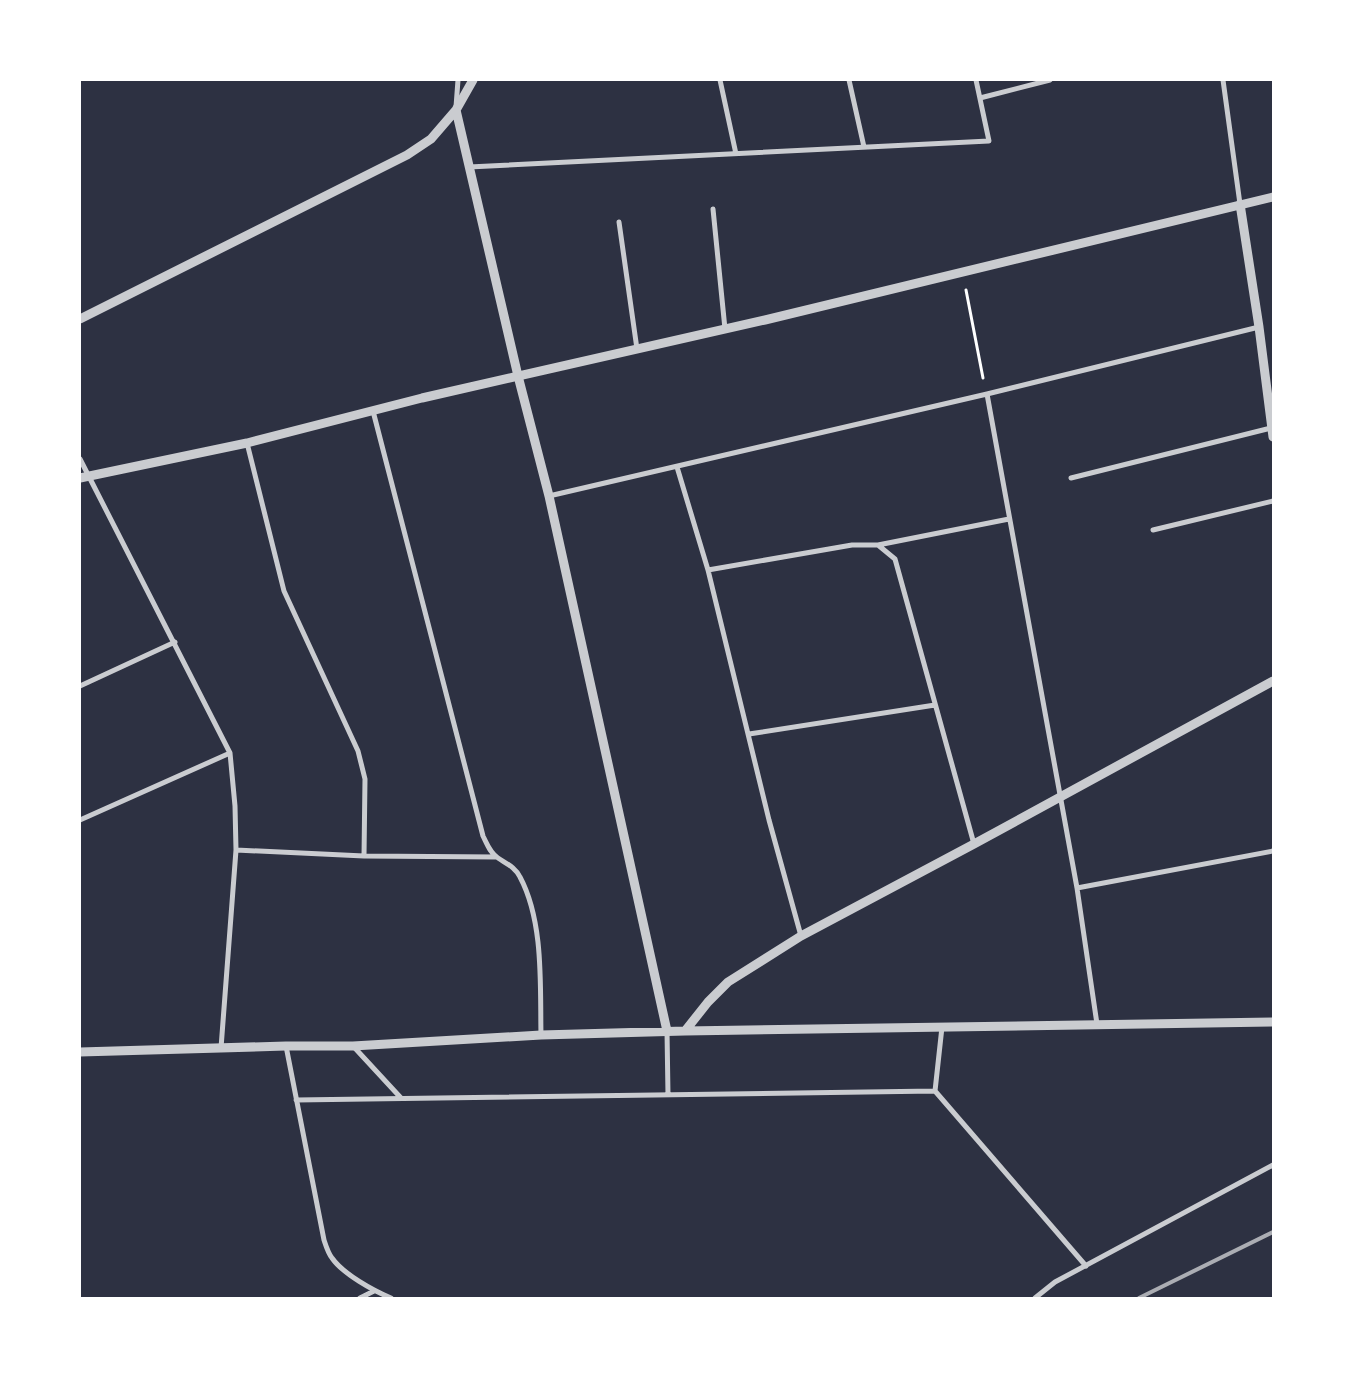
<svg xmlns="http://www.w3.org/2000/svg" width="1353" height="1378" font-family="Helvetica,sans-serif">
	<rect width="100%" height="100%" fill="#2d3142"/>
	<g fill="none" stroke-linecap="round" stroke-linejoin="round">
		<path stroke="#fff" stroke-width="3" d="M966 290 983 378"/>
		<path stroke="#caccd0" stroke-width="5" d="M720 80 736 154
			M849 80 864 147
			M1223 80 1240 204
			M980 98 1050 80
			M456 107 458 80
			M469 167 989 141 976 80
			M713 209 725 329
			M619 222 637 349
			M987 394 1077 888 1097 1024
			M373 411 483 836C487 844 490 853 498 858 507 864 515 867 520 877 544 922 540 986 541 1035
			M247 443 284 591 358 751 365 779 364 856
			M80 459 230 753 235 806 236 850 221 1048
			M677 467 708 570 769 820 801 936
			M1071 478 1271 428
			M549 496 987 394 1259 327
			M1153 530 1273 501
			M878 545 1009 519
			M708 570 852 545H878L895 559 974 844
			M80 686 175 642
			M749 734 935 705
			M80 820 230 753
			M236 850 364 856 496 857
			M1077 888 1273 851
			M667 1031 668 1095
			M286 1046 324 1240C326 1246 328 1253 332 1258 343 1274 374 1291 391 1298
			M353 1046 401 1098
			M935 1091 942 1027
			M296 1100 935 1091 1086 1266
			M360 1298 374 1291
			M1035 1298 1055 1282 1273 1165"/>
		<path stroke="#caccd0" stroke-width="9" d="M456 110 518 376 549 496 667 1031
			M1240 204 1259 327 1273 437
			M80 319 407 155 431 139 456 110 473 80
			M80 478 247 443 422 398 765 320 1273 197
			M685 1031 708 1002 728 982 801 936 974 844 1273 681
			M80 1052 286 1046H353L541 1035 685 1031 1273 1022"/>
		<path stroke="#abadb3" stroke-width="4" d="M1139 1298 1273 1232"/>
	</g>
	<rect width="1353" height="1378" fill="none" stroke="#ffffff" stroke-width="162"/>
</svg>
